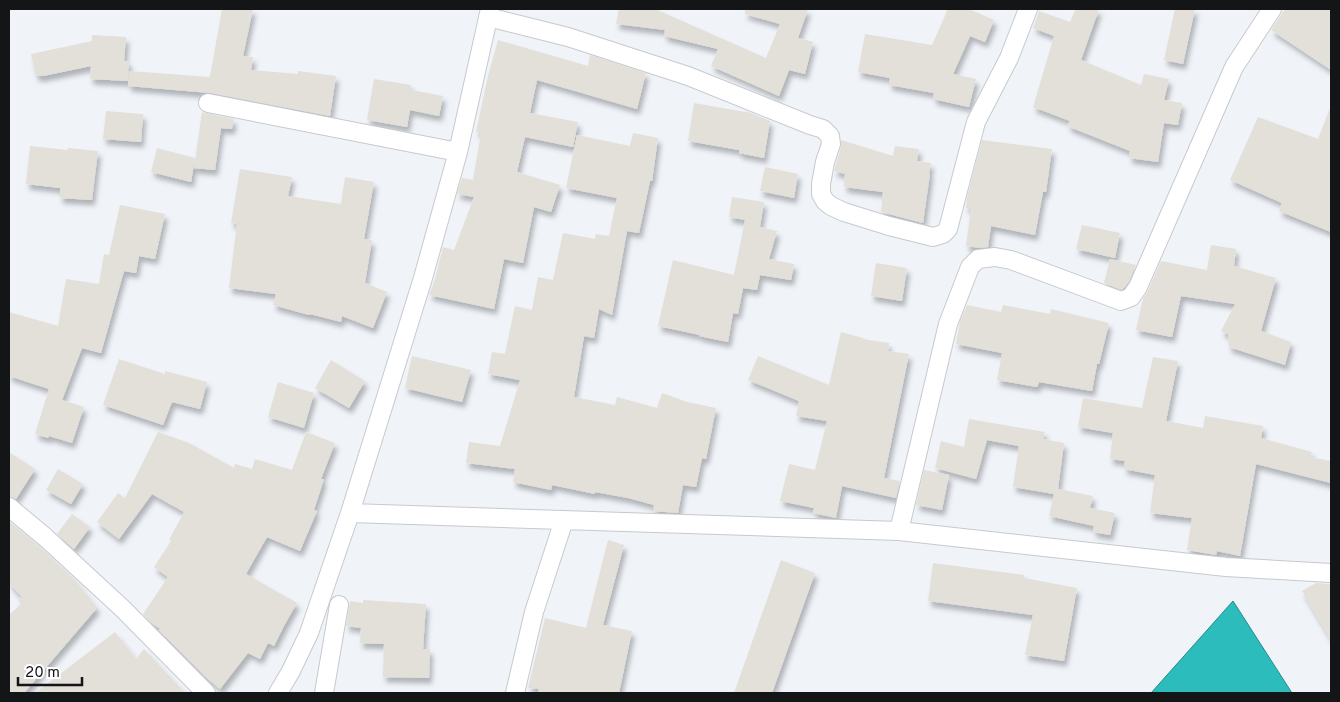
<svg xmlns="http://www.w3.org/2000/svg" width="1340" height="702" font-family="Overpass,sans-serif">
	<defs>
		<filter id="shadow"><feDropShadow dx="3" dy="5.5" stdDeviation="2.5" flood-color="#0004"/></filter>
	</defs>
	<rect width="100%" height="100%" fill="#f0f4f9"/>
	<path fill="#2dbcbc" stroke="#268a8a" d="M1233 601 1292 693H1151Z"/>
	<path fill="#e3dfd9" filter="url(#shadow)" d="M222 9H253L243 56 253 57 251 70 298 74V71L336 76 330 116 210 93 128 86 129 71 210 77Z
		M619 9H655L766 58 780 24 745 14V9H808L798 38 813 42 805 74 789 70 779 96 711 66 718 49 664 36 665 30 616 24Z
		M948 9H969L994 20 985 42 970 36 953 74 976 79 969 107 933 99 934 93 889 85 890 78 858 72 865 34 932 45Z
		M1076 9H1099L1081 60 1141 85 1144 74 1169 79 1164 100 1182 103 1178 125 1164 123 1158 162 1129 158 1130 151 1067 126 1070 121 1033 107 1054 36 1033 28 1039 11 1070 22Z
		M1175 9H1195L1183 64 1164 60Z
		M1285 9H1331V70L1271 30Z
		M92 35 126 37 124 61H129L128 81 90 79 91 66 43 76H36L31 54 92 41Z
		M498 40 588 66 590 55 646 73 637 109 537 80 530 113 578 122 573 147 525 137 517 172 560 185 551 212 534 207 523 263 504 259 494 309 429 295 435 279 443 247 454 250 474 197 457 194 462 178 473 180 481 133 476 132 488 76Z
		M374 79 411 85V90L443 96 439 116 410 110 407 127 367 120Z
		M694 103 745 112 746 111 770 121 764 158 739 153V150L688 141Z
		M1330 108H1331V232L1279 211 1282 203 1230 180 1258 117 1318 139Z
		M106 111 143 114 141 142 103 139Z
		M202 112 206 113 234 119 232 129 221 128 215 170 194 168Z
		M633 133 658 138 652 181H650L639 233 627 231 612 315 599 309 594 338 584 336 574 397 615 405 617 397 657 408 662 393 687 402 716 408 706 459 702 458 696 487 683 485 678 513 653 511 654 505 628 498 595 492V494L552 485 551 490 513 482 515 469 466 463 469 442 500 446 520 380 488 374 492 352 505 354 515 306 532 310 538 277 553 280 563 233 595 239 596 234 609 236 617 198 566 188 577 135 630 146Z
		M841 140 893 156 895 146 919 149 917 161 931 163 929 174H930L923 223 881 212 883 192 844 187 845 174 834 171 841 147Z
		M982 140 1052 149 1046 192H1043L1035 235 991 226 988 247 981 248 966 246 971 209 966 208 967 198Z
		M30 146 67 150 68 148 98 151 92 200 60 198V188L26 184Z
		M157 148 195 158 191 182 151 172Z
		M765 167 798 174 794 198 760 191Z
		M240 169 292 177 288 196 341 204 345 177 374 182 364 239 372 240 365 283 387 292 373 328 342 316 341 322 310 314 309 315 273 305 276 294 229 288 237 224 231 223Z
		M732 197 764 202 760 227 777 231 769 259 794 264 791 280 760 275 757 290 743 288 738 314 733 313 728 342 699 336 700 335 658 326 673 260 734 275 745 220 729 217Z
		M120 205 165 214 155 259 139 256 136 273 124 271 101 353 82 348 62 400 84 407 72 443 49 436 48 438 35 434 49 389 9 376V312L58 326 66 279 99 284 104 254 109 255Z
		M1082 225 1120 233 1115 258 1076 249Z
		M1211 245 1236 249 1234 266 1276 278 1261 331 1291 342 1285 365 1229 347 1228 334 1221 331 1235 304 1181 296 1172 337 1136 330 1143 299 1148 291 1161 261 1207 270Z
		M1110 259 1136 265 1129 282 1124 288 1121 290 1104 283Z
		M876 263 907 268 902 301 871 296Z
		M967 305 1001 312 1003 305 1050 314 1051 309 1109 323 1099 364H1097L1092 391 1039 382 1037 387 997 380 1002 353 956 344 960 321Z
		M841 332 863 338V339L889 343 888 351 909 354 884 478 900 481 896 498 842 486 836 518 813 513 814 508 780 501 789 464 815 470 827 421 796 416 799 401 748 380 758 356 829 385Z
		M412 356 471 370 462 402 405 388Z
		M1153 357 1178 361 1166 421 1203 428 1205 416 1263 426 1261 438 1312 452 1310 457 1331 461V483L1256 464 1240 556 1217 551 1216 555 1187 550 1192 518 1150 513 1155 475 1124 469 1125 461 1110 459 1113 433 1078 427 1083 398 1142 408Z
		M119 359 165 374V371L207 382 200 409 172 402 163 425 103 405Z
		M331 360 365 381 349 408 315 388Z
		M278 382 314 393 304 428 268 417Z
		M969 419 1045 432 1043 439 1064 443 1058 489 1093 496 1090 508 1115 513 1110 535 1093 532 1094 526 1049 516 1054 494 1013 487 1019 446 987 440 976 479 935 468 941 441 964 447Z
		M158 432 189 443 234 468 235 464 252 469 255 459 292 470 306 432 335 443 321 479H324L314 510 317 511 300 551 267 537 246 574 297 603 285 624 274 646 268 643 260 659 248 653 220 689 206 677 159 630 161 629 151 623 143 614 168 577 154 567 171 541 169 540 184 512 152 494 119 539 97 522 118 493 125 498Z
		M9 452 35 469 16 499 9 497Z
		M58 469 83 484 71 504 46 490Z
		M924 470 949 475 942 510 916 505Z
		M72 514 90 527 74 549 57 534Z
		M9 521 38 545 74 579 97 608 24 693H9V615L21 604 18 600 22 597 9 583Z
		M608 540 624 545 603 625 632 631 619 693H538L539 689 528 688 545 618 586 628Z
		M781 560 815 573 772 693H734Z
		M933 563 1024 575V578L1077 588 1064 661 1025 655 1033 615 928 601Z
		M1316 583 1331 584V640L1302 591Z
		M363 600 426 604 423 649H430L429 678 383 677 384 644 360 643 361 628 346 626 350 601 363 603Z
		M115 632 136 659 144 649 185 693H35Z"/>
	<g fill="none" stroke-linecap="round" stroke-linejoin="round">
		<g stroke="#c6c9cf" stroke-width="20">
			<path id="minor" d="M488 17 568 37 688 76 810 125 823 129 830 136 831 144 825 162 821 184V194L825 201 831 206 844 212 889 226 933 237 943 234 948 229 976 122 1009 58 1028 9
				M208 103 458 152
				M9 507 45 537 123 609 206 693
				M350 513 899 531 1226 567 1331 573
				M899 531 948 324 970 267 978 259 995 257 1011 260 1121 301 1131 297 1138 287 1234 67 1272 9
				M278 693 291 671 309 633 350 513 423 278 458 152 490 9
				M324 693 339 605
				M515 693 534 612 564 520"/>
		</g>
		<use href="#minor" stroke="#fff" stroke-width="18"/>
	</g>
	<rect width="1340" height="702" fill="none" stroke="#141517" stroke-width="20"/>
	<path d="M18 677v8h64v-8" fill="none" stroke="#141517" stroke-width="2.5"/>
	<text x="25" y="677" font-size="15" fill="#141517" stroke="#ffffff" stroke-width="4" paint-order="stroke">20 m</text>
</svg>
